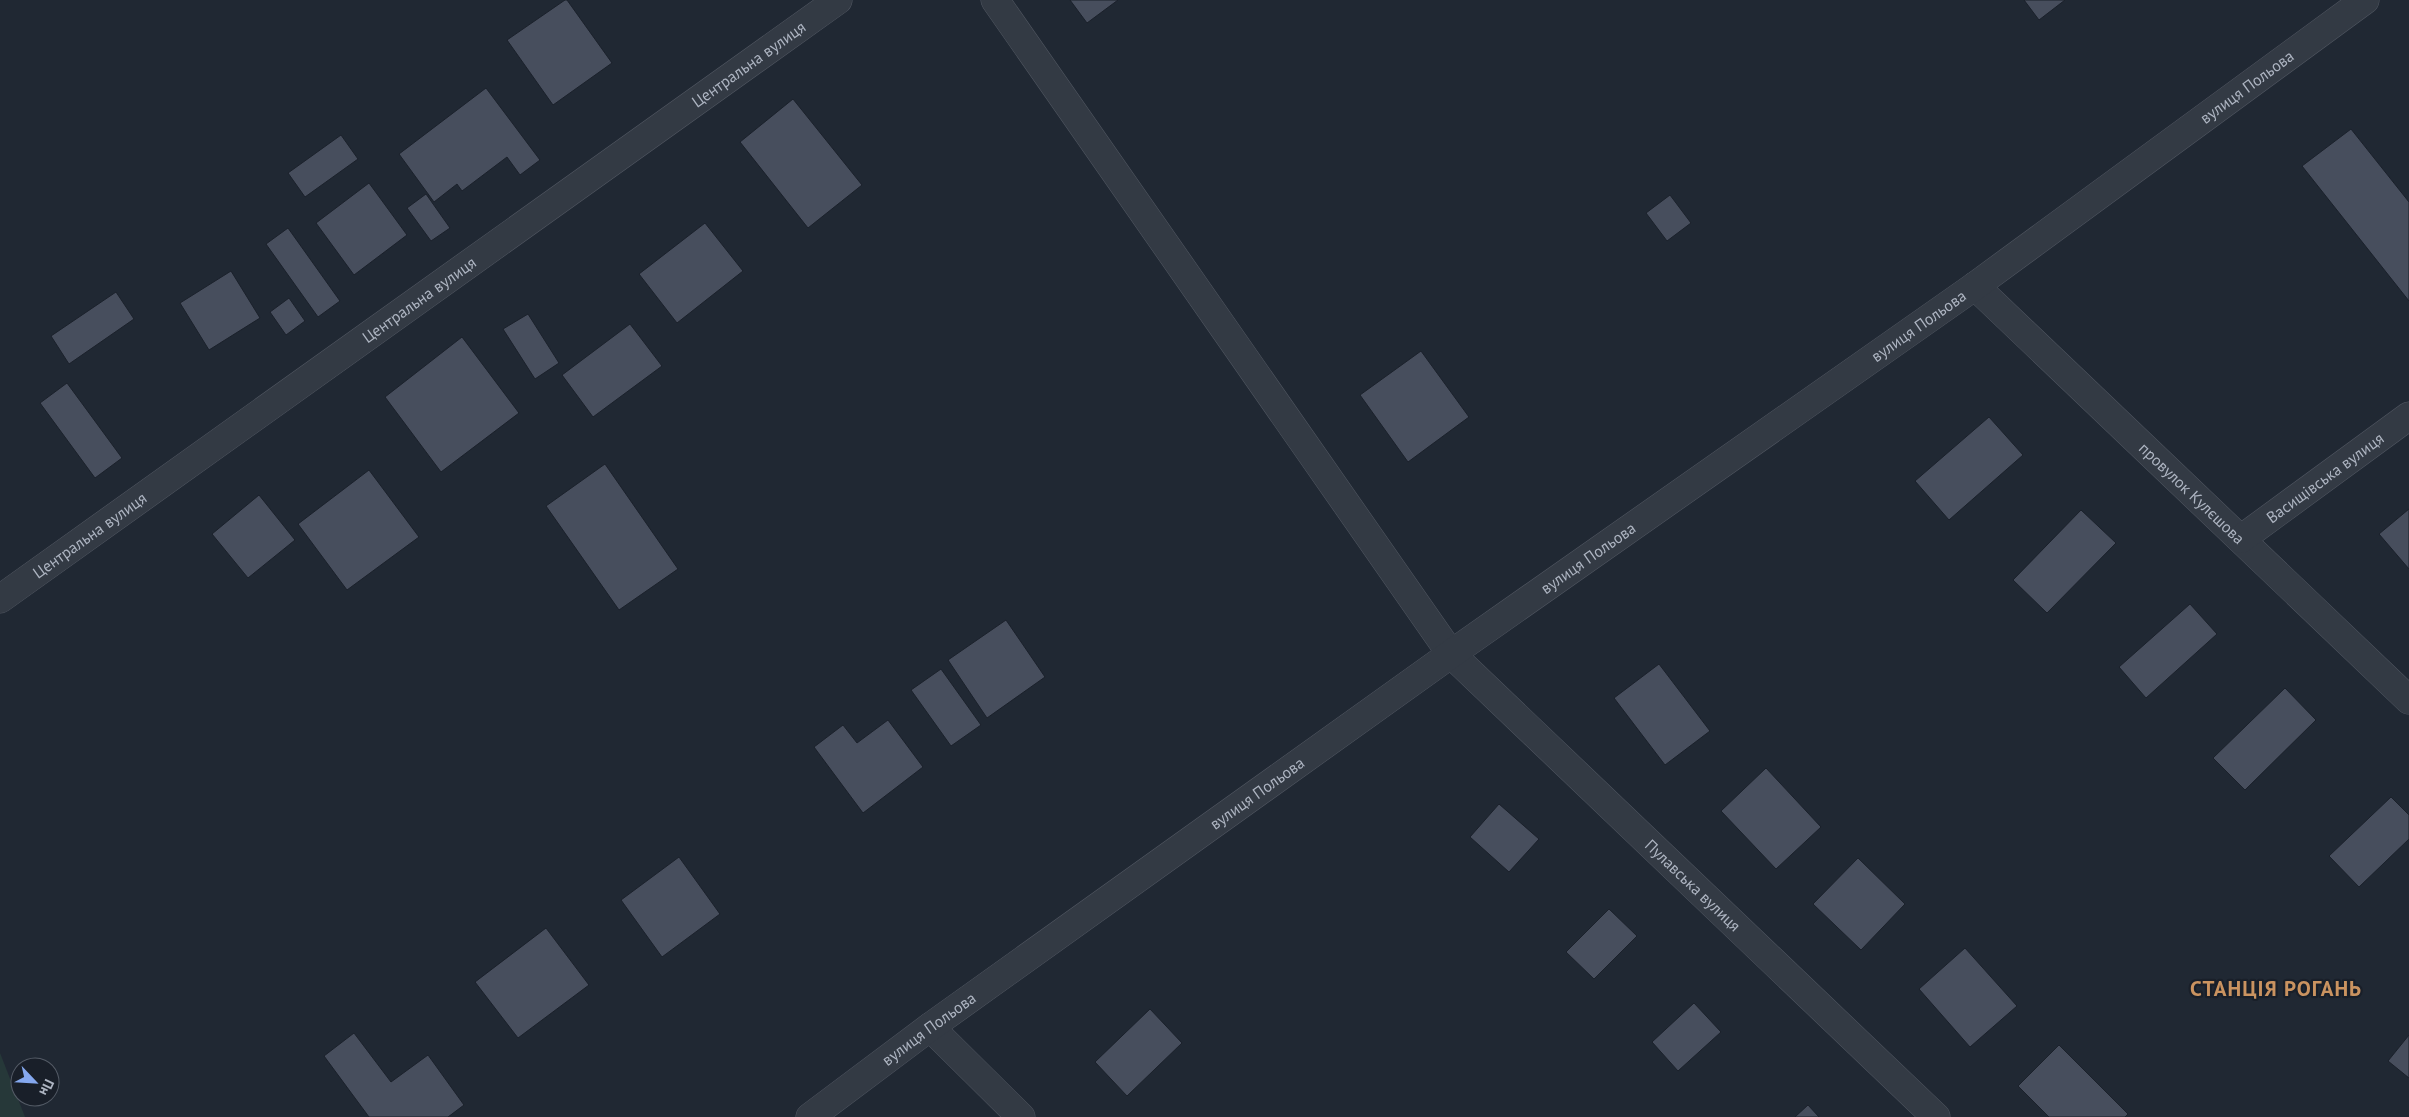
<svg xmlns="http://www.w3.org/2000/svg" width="2409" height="1117" font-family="'PT Sans',sans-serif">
	<rect width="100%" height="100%" fill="#202833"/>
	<path fill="#263839" d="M0 1053 25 1117H0Z"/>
	<path fill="#474e5d" stroke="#1b212b" d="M565 0H567L612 63 553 105 507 40Z
		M1070 0H1118L1087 23Z
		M2024 0H2065L2039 20Z
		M486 88 540 160 520 175 507 157 462 191 457 184 434 202 399 154Z
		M793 99 862 185 808 228 740 142Z
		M2351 129 2409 202V301L2302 166Z
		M341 135 358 159 305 197 288 173Z
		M369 183 407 235 354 275 316 223Z
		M426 194 450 228 431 241 407 208Z
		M1670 195 1691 223 1667 241 1646 213Z
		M705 223 743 271 677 323 639 274Z
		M288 228 340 301 318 317 266 244Z
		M231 271 260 318 209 350 180 303Z
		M116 292 134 319 69 364 51 336Z
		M289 298 305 321 286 335 270 312Z
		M528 314 559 363 535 379 503 329Z
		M630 324 662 366 593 417 562 375Z
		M462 337 519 413 441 472 385 397Z
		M1421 351 1469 417 1408 462 1360 395Z
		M67 383 122 458 95 478 40 403Z
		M1989 417 2023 455 1949 520 1915 481Z
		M605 464 678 569 619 610 546 506Z
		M369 470 419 537 347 590 298 524Z
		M259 495 295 540 248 578 212 534Z
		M2409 509V569L2379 534Z
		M2081 510 2116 543 2047 613 2013 580Z
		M2190 604 2217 634 2146 698 2119 667Z
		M1006 620 1045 677 987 718 948 660Z
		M1659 664 1710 731 1665 765 1614 698Z
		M941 669 981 725 951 746 911 690Z
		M2285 688 2316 720 2245 790 2213 758Z
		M888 720 923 767 863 813 814 747 843 725 857 743Z
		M1766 768 1821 827 1776 869 1721 811Z
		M2391 797 2409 815V839L2359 887 2329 856Z
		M1499 804 1539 839 1509 872 1470 837Z
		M679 857 720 914 662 957 621 900Z
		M1858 858 1905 904 1861 950 1813 904Z
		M1609 909 1637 936 1594 979 1566 952Z
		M546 928 589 985 518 1038 475 982Z
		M1965 948 2017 1006 1970 1047 1919 989Z
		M1694 1003 1721 1032 1678 1071 1652 1042Z
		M1150 1009 1182 1043 1127 1096 1095 1062Z
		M354 1033 391 1082 428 1055 464 1105 448 1117H369L324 1056Z
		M2409 1035V1078L2388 1061Z
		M2059 1045 2128 1114 2125 1117H2049L2018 1086Z
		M1808 1105 1819 1117H1795Z"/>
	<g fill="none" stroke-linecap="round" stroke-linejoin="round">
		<g stroke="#515762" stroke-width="29">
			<g id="minor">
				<path id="s1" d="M995 0 1451 654 1936 1117"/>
				<path id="s2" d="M1975 286 2409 700"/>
				<path id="s3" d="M2241 539 2409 416"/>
				<path id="s4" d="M0 599 838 0"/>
				<path d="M930 1027 1021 1117"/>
				<path id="s5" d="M810 1117 930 1027 1451 654 1975 286 2365 0"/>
			</g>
		</g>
		<use href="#minor" stroke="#333a44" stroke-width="28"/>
	</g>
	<g text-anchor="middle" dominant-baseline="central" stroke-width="4.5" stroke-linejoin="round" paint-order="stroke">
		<g font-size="16" fill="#adb4c1" stroke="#191f29">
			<text stroke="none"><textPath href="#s4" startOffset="920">Центральна вулиця</textPath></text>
			<text stroke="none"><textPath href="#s5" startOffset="1768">вулиця Польова</textPath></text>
			<text stroke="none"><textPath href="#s4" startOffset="515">Центральна вулиця</textPath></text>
			<text stroke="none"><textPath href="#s5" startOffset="1362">вулиця Польова</textPath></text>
			<text stroke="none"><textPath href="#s3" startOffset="104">Васищівська вулиця</textPath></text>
			<text stroke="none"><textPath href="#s2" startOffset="300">провулок Кулєшова</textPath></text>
			<text stroke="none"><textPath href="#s4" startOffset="110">Центральна вулиця</textPath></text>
			<text stroke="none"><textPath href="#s5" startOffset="958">вулиця Польова</textPath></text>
			<text stroke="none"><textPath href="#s5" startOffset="552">вулиця Польова</textPath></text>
			<text stroke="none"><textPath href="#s1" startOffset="1132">Пулавська вулиця</textPath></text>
			<text stroke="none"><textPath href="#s5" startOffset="148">вулиця Польова</textPath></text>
		</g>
		<g font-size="21" font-weight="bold" letter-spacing="1" fill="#ca9360" stroke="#191f29">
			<text x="2276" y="988">СТАНЦІЯ РОГАНЬ</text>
		</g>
	</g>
	<g transform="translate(35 1082) rotate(115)"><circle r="24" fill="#191f29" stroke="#545b66"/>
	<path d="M0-4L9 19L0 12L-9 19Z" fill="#85a8ef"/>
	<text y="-8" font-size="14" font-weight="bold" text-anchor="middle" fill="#adb4c1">Пн</text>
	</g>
</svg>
